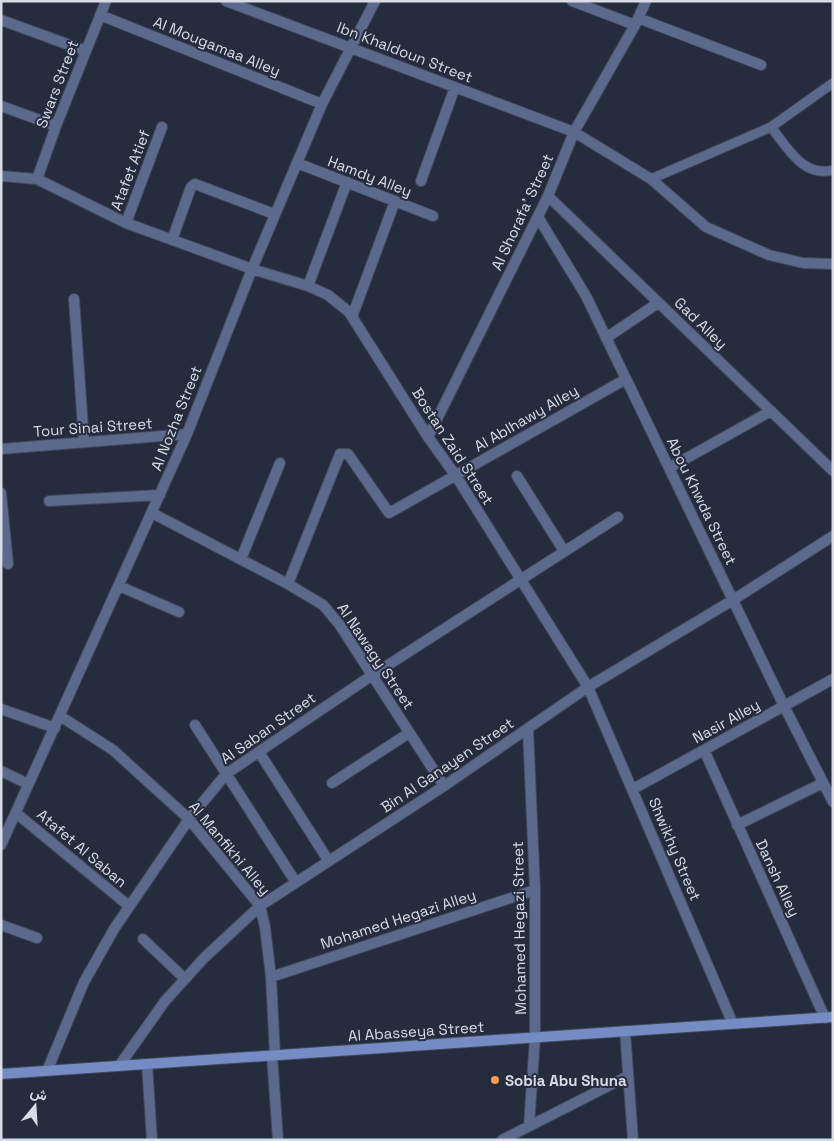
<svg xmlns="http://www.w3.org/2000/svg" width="834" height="1141" font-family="'Space Grotesk',Vazirmatn,sans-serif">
	<rect width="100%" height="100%" fill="#252c3d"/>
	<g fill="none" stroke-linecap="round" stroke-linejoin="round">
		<g stroke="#414858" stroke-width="11">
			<path id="service" d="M771 127C787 147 803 178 833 170
				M651 179 771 127 833 83"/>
		</g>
		<g stroke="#414858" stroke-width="12">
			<path id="minor" d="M226 1 574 132 651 179 706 227 769 255 803 263 833 264
				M572 1 635 25
				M100 15 322 104
				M638 18 761 65
				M1 20 86 51
				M1 106 56 126
				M297 163 433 216
				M1 176 37 179 126 223 252 269 308 286 328 295 349 312 428 437 456 476 588 687 733 1024
				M37 179 56 126 106 1
				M421 181 455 87
				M548 196 833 471
				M538 217 586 296 784 706 833 802
				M126 223 162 127
				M172 240 191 187 195 184 274 214
				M308 286 347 182
				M74 299 84 442
				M352 317 395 201
				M606 338 658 303
				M428 437 548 196 574 132 635 25 646 1
				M1 449 187 434
				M669 468 771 411
				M517 476 564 551
				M1 493 8 564
				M49 501 160 495
				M152 513 288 584 323 605 339 624 444 786
				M241 559 280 463
				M288 584 340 454H348L389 513 626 379
				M119 586 179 612
				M1 709 55 728
				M60 716 113 750 189 819 260 906 265 927 271 977 275 1055
				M195 725 295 881
				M528 729 535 890V1038L529 1126
				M704 750 825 1018
				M259 752 328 860
				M1 771 28 784
				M332 783 409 733
				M633 789 833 679
				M16 813 129 906
				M737 825 823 783
				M1 845 187 434 252 269 322 104 375 1
				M1 925 37 938
				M143 939 185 979
				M271 977 535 890
				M625 1031 633 1140
				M272 1055 278 1140
				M147 1064 152 1140
				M119 1066 165 1001 204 958 260 906 444 786 588 687 733 600 833 536
				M47 1071 84 982 114 929 189 819 226 774 371 676 618 517
				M502 1140 628 1076"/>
		</g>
		<g stroke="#414858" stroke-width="12">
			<path id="secondary" d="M1 1074 833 1017"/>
		</g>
		<use href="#service" stroke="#5b6a8c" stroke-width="9"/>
		<use href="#minor" stroke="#5b6a8c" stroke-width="10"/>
		<use href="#secondary" stroke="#758bc3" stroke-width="10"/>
	</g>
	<circle fill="#fc9e52" stroke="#252c3d" stroke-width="2" cx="495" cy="1080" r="5"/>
	<g text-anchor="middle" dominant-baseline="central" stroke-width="4" stroke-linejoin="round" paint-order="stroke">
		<g font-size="15" fill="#d7dce7" stroke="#252c3d">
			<text transform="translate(217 46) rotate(22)">Al Mougamaa Alley</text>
			<text transform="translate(405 52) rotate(21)">Ibn Khaldoun Street</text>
			<text transform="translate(57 84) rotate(-69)">Swars Street</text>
			<text transform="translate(130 170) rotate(-69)">Atafet Atief</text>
			<text transform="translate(370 176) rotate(21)">Hamdy Alley</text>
			<text transform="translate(522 212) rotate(-65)">Al Shorafa' Street</text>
			<text transform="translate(701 323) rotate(44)">Gad Alley</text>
			<text transform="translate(176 418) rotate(-68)">Al Nozha Street</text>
			<text transform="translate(526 418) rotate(-30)">Al Ablhawy Alley</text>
			<text transform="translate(93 427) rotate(-4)">Tour Sinai Street</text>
			<text transform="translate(453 446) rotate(57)">Bostan Zaid Street</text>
			<text transform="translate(702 501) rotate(64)">Abou Khwda Street</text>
			<text transform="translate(376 656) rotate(56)">Al Nawagy Street</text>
			<text transform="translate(726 721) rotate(-29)">Nasir Alley</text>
			<text transform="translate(268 728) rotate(-35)">Al Saban Street</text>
			<text transform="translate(447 765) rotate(-34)">Bin Al Ganayen Street</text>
			<text transform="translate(82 848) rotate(40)">Atafet Al Saban</text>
			<text transform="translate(230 848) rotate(50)">Al Manfikhi Alley</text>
			<text transform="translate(675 849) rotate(67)">Shwikhy Street</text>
			<text transform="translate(778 878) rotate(65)">Dansh Alley</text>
			<text transform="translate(398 919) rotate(-18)">Mohamed Hegazi Alley</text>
			<text transform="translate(519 928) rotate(-91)">Mohamed Hegazi Street</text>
			<text transform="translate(416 1031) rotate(-4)">Al Abasseya Street</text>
		</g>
		<g font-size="15" font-weight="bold" fill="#d7dce7" stroke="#252c3d" text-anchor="start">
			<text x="505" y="1080">Sobia Abu Shuna</text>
		</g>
	</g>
	<rect width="834" height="1141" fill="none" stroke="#d7dce7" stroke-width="5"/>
	<g transform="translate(35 1106) rotate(18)" stroke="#252c3d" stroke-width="4" paint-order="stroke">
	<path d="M0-4L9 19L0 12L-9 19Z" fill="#d7dce7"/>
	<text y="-8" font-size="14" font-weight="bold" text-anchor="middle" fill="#d7dce7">ش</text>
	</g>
</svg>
